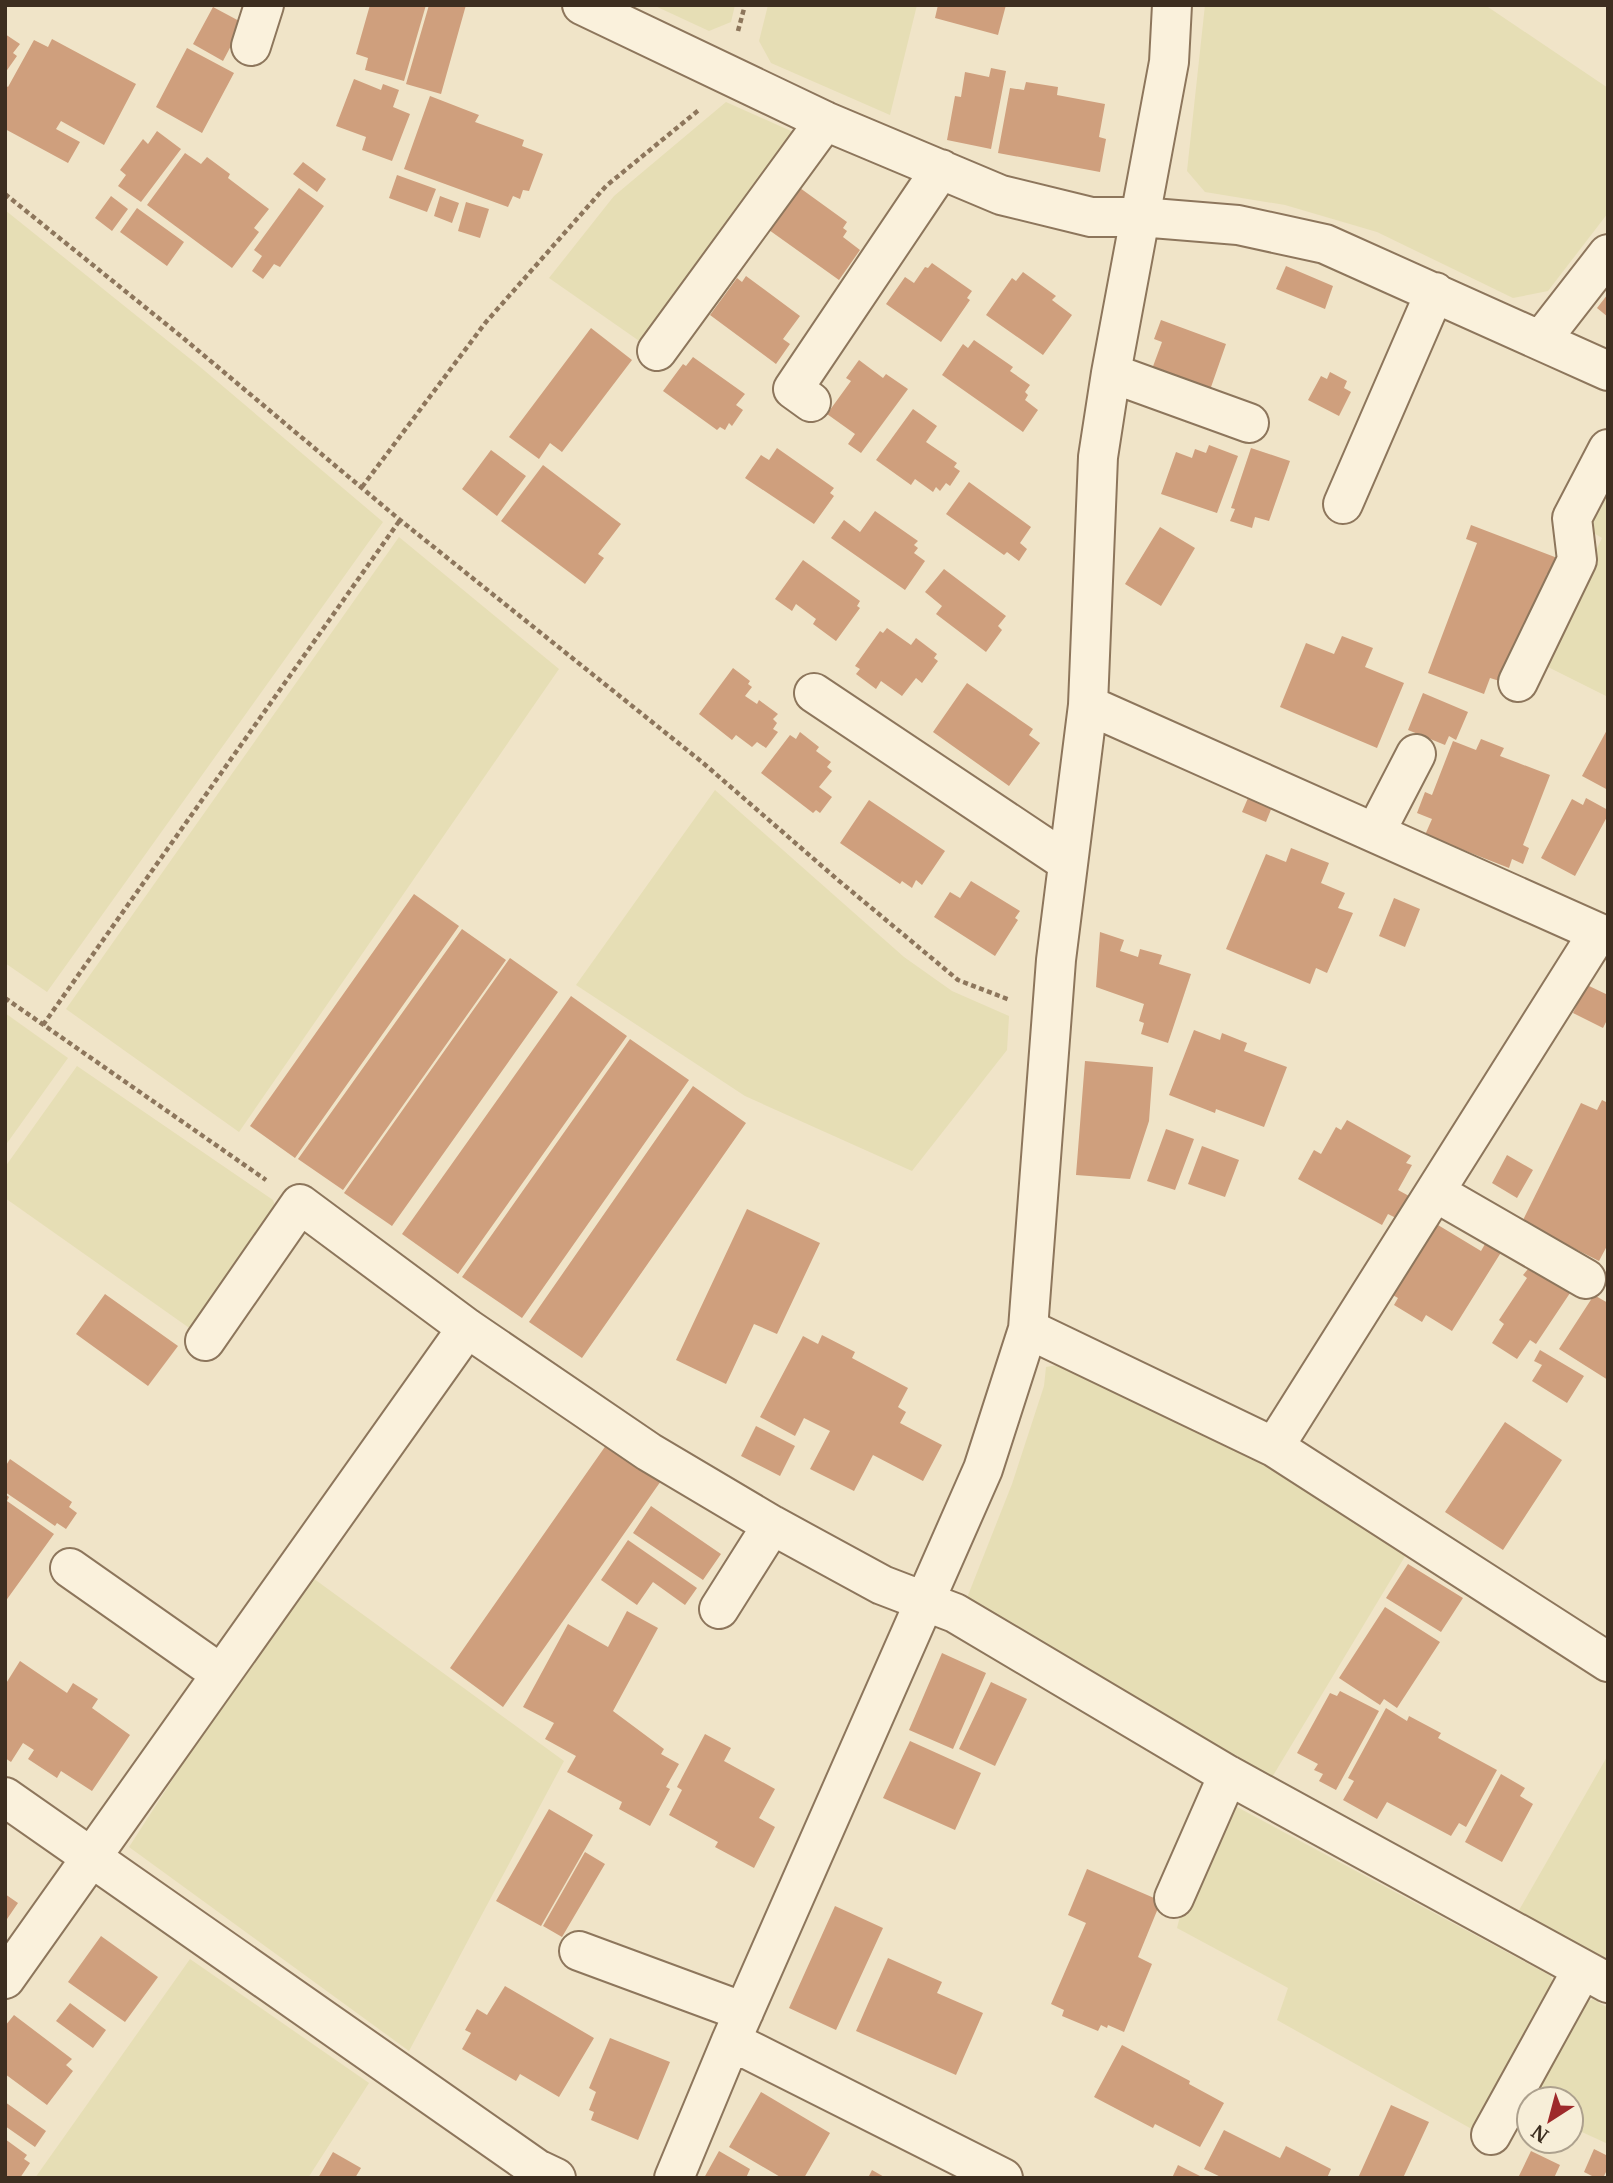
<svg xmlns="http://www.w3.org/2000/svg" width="1613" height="2183" font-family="Merriweather,serif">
	<rect width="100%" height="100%" fill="#f0e4c8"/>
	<path fill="#e6deb5" d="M653 5H735L731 22 709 31Z
		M768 5H917L890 115 771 63 759 41Z
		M1205 5H1485L1608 88V213L1548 291 1513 298 1377 232 1285 205 1205 192 1187 171Z
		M726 102 791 131 811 146 655 352 549 278 614 196Z
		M5 210 199 366 383 522 47 992 5 963Z
		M1608 475V697L1542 664 1602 538 1587 529Z
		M399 537 559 669 239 1132 66 1009Z
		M715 790 904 957 952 991 1009 1016 1007 1050 912 1171 745 1096 576 985Z
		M5 1013 68 1058 5 1146Z
		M77 1066 273 1200 279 1216 195 1332 5 1198V1167Z
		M1068 1363 1266 1463 1410 1548 1271 1779 963 1608 1012 1484 1044 1386 1046 1367Z
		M306 1573 564 1761 409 2051 129 1847Z
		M1608 1755V1965L1514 1919Z
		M1237 1807 1551 1976 1555 1992 1477 2132 1277 2020 1288 1988 1177 1928 1182 1908 1223 1809Z
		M190 1959 369 2083 308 2178H35Z
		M1593 1999 1608 2008V2144L1571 2127V2099H1529L1581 2005Z"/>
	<path fill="#cf9f7d" d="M370 5H426L404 81 365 70 368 58 356 54Z
		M429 5H466L441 94 406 84Z
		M938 5H1006L998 35 935 18Z
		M213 7 243 23 223 61 193 44Z
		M5 34 20 44 13 53 17 56 5 73Z
		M52 39 136 84 104 145 61 121 56 129 80 142 68 163 5 129V85L8 87 34 40 48 47Z
		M187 48 234 73 202 133 156 107Z
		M991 68 1006 71 991 149 947 140 955 96 961 97 965 72 989 77Z
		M354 79 381 90 383 84 399 90 393 107 410 114 392 161 362 150 366 137 336 126Z
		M1026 82 1058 87 1057 95 1105 104 1099 137 1106 139 1100 172 998 153 1010 88 1024 90Z
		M430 96 479 115 475 122 524 140 522 146 543 154 529 191 523 190 520 199 513 196 508 207 404 169Z
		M157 131 181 149 141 202 118 186 126 175 120 170 143 139 148 144Z
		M185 153 201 164 207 157 230 174 228 178 269 209 254 228 259 232 232 268 147 205Z
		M303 162 326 179 317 192 293 174Z
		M397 175 436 189 427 212 389 198Z
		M299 188 324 206 280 267 274 264 263 279 252 271 262 256 254 250Z
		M800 188 847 222 843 228 847 231 843 237 860 250 839 280 769 230Z
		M111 196 128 209 112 231 95 218Z
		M440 196 459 203 452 223 434 216Z
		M466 202 489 209 480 238 458 231Z
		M137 208 184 242 167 266 120 232Z
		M932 263 972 291 967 298 970 300 941 342 886 304 905 277 914 283 925 267 928 268Z
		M1286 266 1333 286 1325 309 1276 289Z
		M1023 272 1056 296 1052 300 1072 315 1043 355 986 315 1012 278 1016 281Z
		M746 276 800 316 783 339 790 344 776 364 710 315 737 278 742 282Z
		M1608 294V317L1597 308Z
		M1161 320 1226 344 1210 390 1152 369 1162 342 1154 339Z
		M591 328 632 360 562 452 550 443 539 459 509 437Z
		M974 340 1013 367 1010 371 1030 385 1025 392 1028 395 1025 400 1038 410 1023 432 942 375 963 344 968 348Z
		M693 357 745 394 736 405 743 410 732 426 729 423 725 430 720 427 717 430 663 391 683 364 686 366Z
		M859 360 883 378 886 374 908 389 861 453 848 444 855 434 827 414 851 381 846 378Z
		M1330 372 1347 381 1344 388 1351 392 1339 416 1308 400 1321 376 1327 379Z
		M913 409 937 426 926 442 957 463 954 467 960 471 950 486 946 483 940 491 936 487 933 492 915 479 911 485 876 460Z
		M1209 445 1238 456 1217 513 1161 494 1176 452 1192 458 1195 449 1206 453Z
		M777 448 834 488 830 493 834 496 814 524 745 478 761 455 769 460Z
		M1251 448 1290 461 1269 521 1255 517 1252 528 1230 521 1235 509 1231 508Z
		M491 450 526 476 497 516 462 489Z
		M543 465 621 524 598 554 604 558 585 584 501 521Z
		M969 482 1031 527 1020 543 1027 549 1019 561 1007 552 1004 555 946 514Z
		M875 511 918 541 914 545 918 548 914 553 925 561 905 590 831 538 844 520 860 532Z
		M1471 525 1560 559 1554 576 1547 574 1506 683 1490 678 1484 694 1428 673 1477 543 1466 539Z
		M1160 527 1195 548 1161 606 1125 584Z
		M803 560 860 601 857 606 860 608 836 641 813 624 816 619 796 604 792 611 775 599Z
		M944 569 1006 616 998 626 1002 630 986 652 936 614 942 606 925 592Z
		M887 628 911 645 916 638 937 654 934 658 938 661 922 683 916 678 902 696 881 681 876 689 856 674 860 669 855 666 880 631 883 633Z
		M1342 636 1373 648 1365 667 1404 683 1377 748 1280 707 1306 643 1334 654Z
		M733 668 750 681 748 684 752 687 745 696 757 704 759 700 778 714 773 719 777 723 773 729 778 732 766 748 757 742 752 747 736 735 732 740 699 714Z
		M967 683 1033 729 1029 735 1040 743 1009 786 933 732Z
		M1423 693 1468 712 1456 740 1449 736 1445 745 1408 730Z
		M1608 728V790L1582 776Z
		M800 732 819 747 816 751 831 762 827 767 832 771 819 787 832 797 820 813 816 810 813 813 761 773 790 735 796 739Z
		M1481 739 1504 748 1500 756 1550 775 1523 845 1529 848 1523 864 1512 859 1509 868 1425 835 1432 819 1417 813 1425 792 1432 795 1453 741 1476 750Z
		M1248 798 1272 807 1266 822 1242 812Z
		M1586 798 1608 810V815L1575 876 1541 858 1572 799 1583 805Z
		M869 800 945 851 922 885 916 880 912 888 902 881 900 884 840 843Z
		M1291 848 1329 863 1321 883 1345 893 1338 908 1353 913 1327 973 1316 968 1310 984 1226 949 1266 854 1286 862Z
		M971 881 1020 911 1015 918 1018 920 995 956 934 917 950 892 960 898Z
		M414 894 459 926 295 1158 250 1126Z
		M1394 898 1420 909 1405 947 1379 936Z
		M462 929 506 960 343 1190 298 1159Z
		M1100 932 1124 940 1120 951 1138 957 1140 949 1162 955 1159 964 1191 974 1168 1043 1141 1034 1144 1023 1139 1021 1144 1004 1096 987Z
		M510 958 558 992 392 1226 344 1193Z
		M1587 985 1608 995V1018L1603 1028 1573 1013Z
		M571 996 627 1036 458 1274 402 1234Z
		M1194 1030 1220 1040 1222 1033 1247 1043 1244 1051 1287 1067 1264 1127 1216 1109 1215 1113 1169 1095Z
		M630 1039 689 1080 522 1318 462 1277Z
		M1085 1061 1153 1067 1149 1121 1130 1179 1076 1175Z
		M693 1086 746 1123 582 1358 529 1322Z
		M1602 1100 1608 1103V1244L1599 1261 1522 1222 1581 1103 1597 1110Z
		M1347 1120 1411 1156 1406 1163 1412 1165 1398 1190 1409 1196 1396 1218 1388 1214 1382 1225 1298 1179 1314 1150 1321 1154 1336 1127 1341 1130Z
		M1166 1129 1194 1139 1175 1190 1147 1181Z
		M1202 1146 1239 1160 1225 1197 1188 1184Z
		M1507 1155 1533 1170 1517 1198 1492 1183Z
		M747 1209 820 1243 777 1334 754 1324 726 1384 676 1360Z
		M1433 1222 1481 1251 1489 1237 1505 1246 1452 1331 1426 1315 1422 1322 1394 1305 1398 1298 1389 1293Z
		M1540 1267 1572 1290 1536 1344 1530 1340 1517 1359 1492 1343 1504 1324 1499 1320 1527 1278 1523 1275 1528 1269 1536 1274Z
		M105 1294 178 1346 148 1386 76 1334Z
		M1594 1295 1608 1303V1380L1559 1349Z
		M822 1335 855 1352 852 1358 908 1388 898 1407 906 1412 900 1423 942 1445 923 1481 873 1455 854 1491 810 1469 830 1431 804 1418 795 1436 760 1417 803 1336 818 1344Z
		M1540 1350 1584 1376 1567 1403 1532 1381 1542 1365 1534 1361Z
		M1505 1422 1562 1460 1503 1550 1445 1512Z
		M756 1426 795 1446 780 1476 741 1456Z
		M609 1441 663 1478 503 1707 450 1668Z
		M10 1459 72 1502 69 1507 77 1513 66 1529 57 1523 55 1526 5 1492V1467Z
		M5 1494 9 1497 7 1501 54 1534 5 1602Z
		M651 1506 721 1554 703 1580 633 1533Z
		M628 1540 697 1588 685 1605 653 1582 637 1605 601 1580Z
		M1408 1564 1463 1598 1441 1632 1386 1598Z
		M1385 1607 1440 1642 1397 1708 1384 1699 1380 1705 1339 1678Z
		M627 1611 658 1628 613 1711 664 1749 661 1754 679 1764 666 1787 670 1789 650 1826 619 1809 622 1802 567 1772 576 1756 545 1739 554 1723 523 1707 568 1624 608 1647Z
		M942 1653 986 1673 953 1749 909 1730Z
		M20 1661 67 1693 73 1683 98 1699 92 1708 130 1735 92 1791 61 1771 57 1778 28 1759 34 1750 23 1743 11 1762 5 1758V1685Z
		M991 1682 1027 1699 995 1766 959 1749Z
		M1340 1691 1379 1711 1336 1790 1319 1781 1323 1774 1314 1770 1318 1764 1297 1753 1330 1693 1337 1696Z
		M1386 1708 1407 1721 1409 1716 1441 1733 1438 1738 1497 1770 1466 1827 1459 1823 1451 1836 1387 1802 1377 1819 1343 1800 1354 1781 1348 1778Z
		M705 1734 731 1748 724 1761 775 1789 759 1818 775 1827 754 1868 715 1847 718 1842 669 1815 682 1790 677 1787Z
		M910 1741 981 1773 955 1830 883 1798Z
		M1501 1774 1525 1788 1520 1796 1533 1804 1502 1862 1465 1842Z
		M549 1809 593 1835 541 1926 496 1901Z
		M585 1852 605 1864 562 1937 543 1926Z
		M1087 1869 1161 1901 1138 1957 1152 1964 1124 2032 1108 2025 1107 2028 1101 2025 1098 2031 1062 2016 1064 2010 1051 2004 1086 1923 1068 1915Z
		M5 1894 18 1903 5 1922Z
		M835 1906 883 1928 836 2030 789 2008Z
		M101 1936 158 1977 125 2022 68 1982Z
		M888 1958 942 1982 937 1993 983 2013 956 2075 856 2031Z
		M505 1986 594 2038 559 2097 520 2074 516 2081 462 2049 471 2033 465 2030 477 2009 487 2015Z
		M70 2003 106 2030 93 2048 56 2021Z
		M14 2015 72 2059 66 2065 73 2071 47 2105 5 2074V2026Z
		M610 2038 670 2062 638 2140 591 2120 594 2112 589 2110 596 2092 589 2088Z
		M1122 2045 1190 2081 1189 2084 1224 2103 1200 2147 1155 2124 1153 2128 1094 2097Z
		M761 2092 830 2133 804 2178H782L729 2147Z
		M5 2102 46 2131 35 2147 5 2126Z
		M1391 2105 1429 2122 1403 2178H1358Z
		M1224 2130 1280 2158 1286 2146 1331 2169 1327 2178H1223L1204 2169Z
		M5 2139 27 2155 24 2159 30 2163 20 2178H5Z
		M1594 2149 1608 2156V2168L1603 2178H1596L1584 2172Z
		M719 2151 750 2169 746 2178H704Z
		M1531 2151 1560 2165 1554 2178H1518Z
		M333 2152 361 2168 355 2178H318Z
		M1178 2165 1204 2178H1172Z
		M872 2170 886 2178H868Z"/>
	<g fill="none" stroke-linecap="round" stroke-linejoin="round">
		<g stroke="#8d765c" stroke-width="42">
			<path id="minor" d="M582 5 825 121 1001 195 1091 217H1140L1238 225 1325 244 1608 371
				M251 46 264 5
				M1541 340 1608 254
				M657 351 825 121
				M1111 373 1249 423
				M811 402 793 389 941 169
				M1343 504 1435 292
				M1518 682 1577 560 1572 518 1608 449
				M814 693 1067 862
				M1088 705 1608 937
				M1375 833 1416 754
				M1435 1192 1586 1279
				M1028 1329 1274 1447 1608 1662
				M205 1341 300 1204 467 1328 649 1452 772 1525 882 1585 955 1613 1228 1775 1608 1983
				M1274 1447 1598 933
				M70 1568 221 1674
				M719 1609 772 1525
				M5 1797 537 2169 556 2178
				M1174 1898 1228 1775
				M579 1951 744 2012
				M5 1979 467 1328
				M731 2041 1003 2178
				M1491 2135 1582 1970
				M674 2178 731 2041 983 1469 1028 1329 1056 960 1088 705 1098 457 1111 373 1169 62 1172 5"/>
		</g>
		<path stroke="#8d765c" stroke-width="4.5" stroke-dasharray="5 3.5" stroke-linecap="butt" d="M738 31 745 5
			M5 194 182 337 400 520 702 762 838 880 958 980 1010 1000
			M362 487 486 322 606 186 700 109
			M5 998 266 1180
			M43 1025 400 520"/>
		<use href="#minor" stroke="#faf1dc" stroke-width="38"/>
	</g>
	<rect width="1613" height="2183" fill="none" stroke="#3d2e20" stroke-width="14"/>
	<g transform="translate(1550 2120) rotate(216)"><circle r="33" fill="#f7eed8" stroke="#ada18e" stroke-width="2"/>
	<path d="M0-5L12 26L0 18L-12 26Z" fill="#9e2a2b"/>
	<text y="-10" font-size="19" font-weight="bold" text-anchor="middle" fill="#3d2e20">N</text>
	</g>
</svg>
